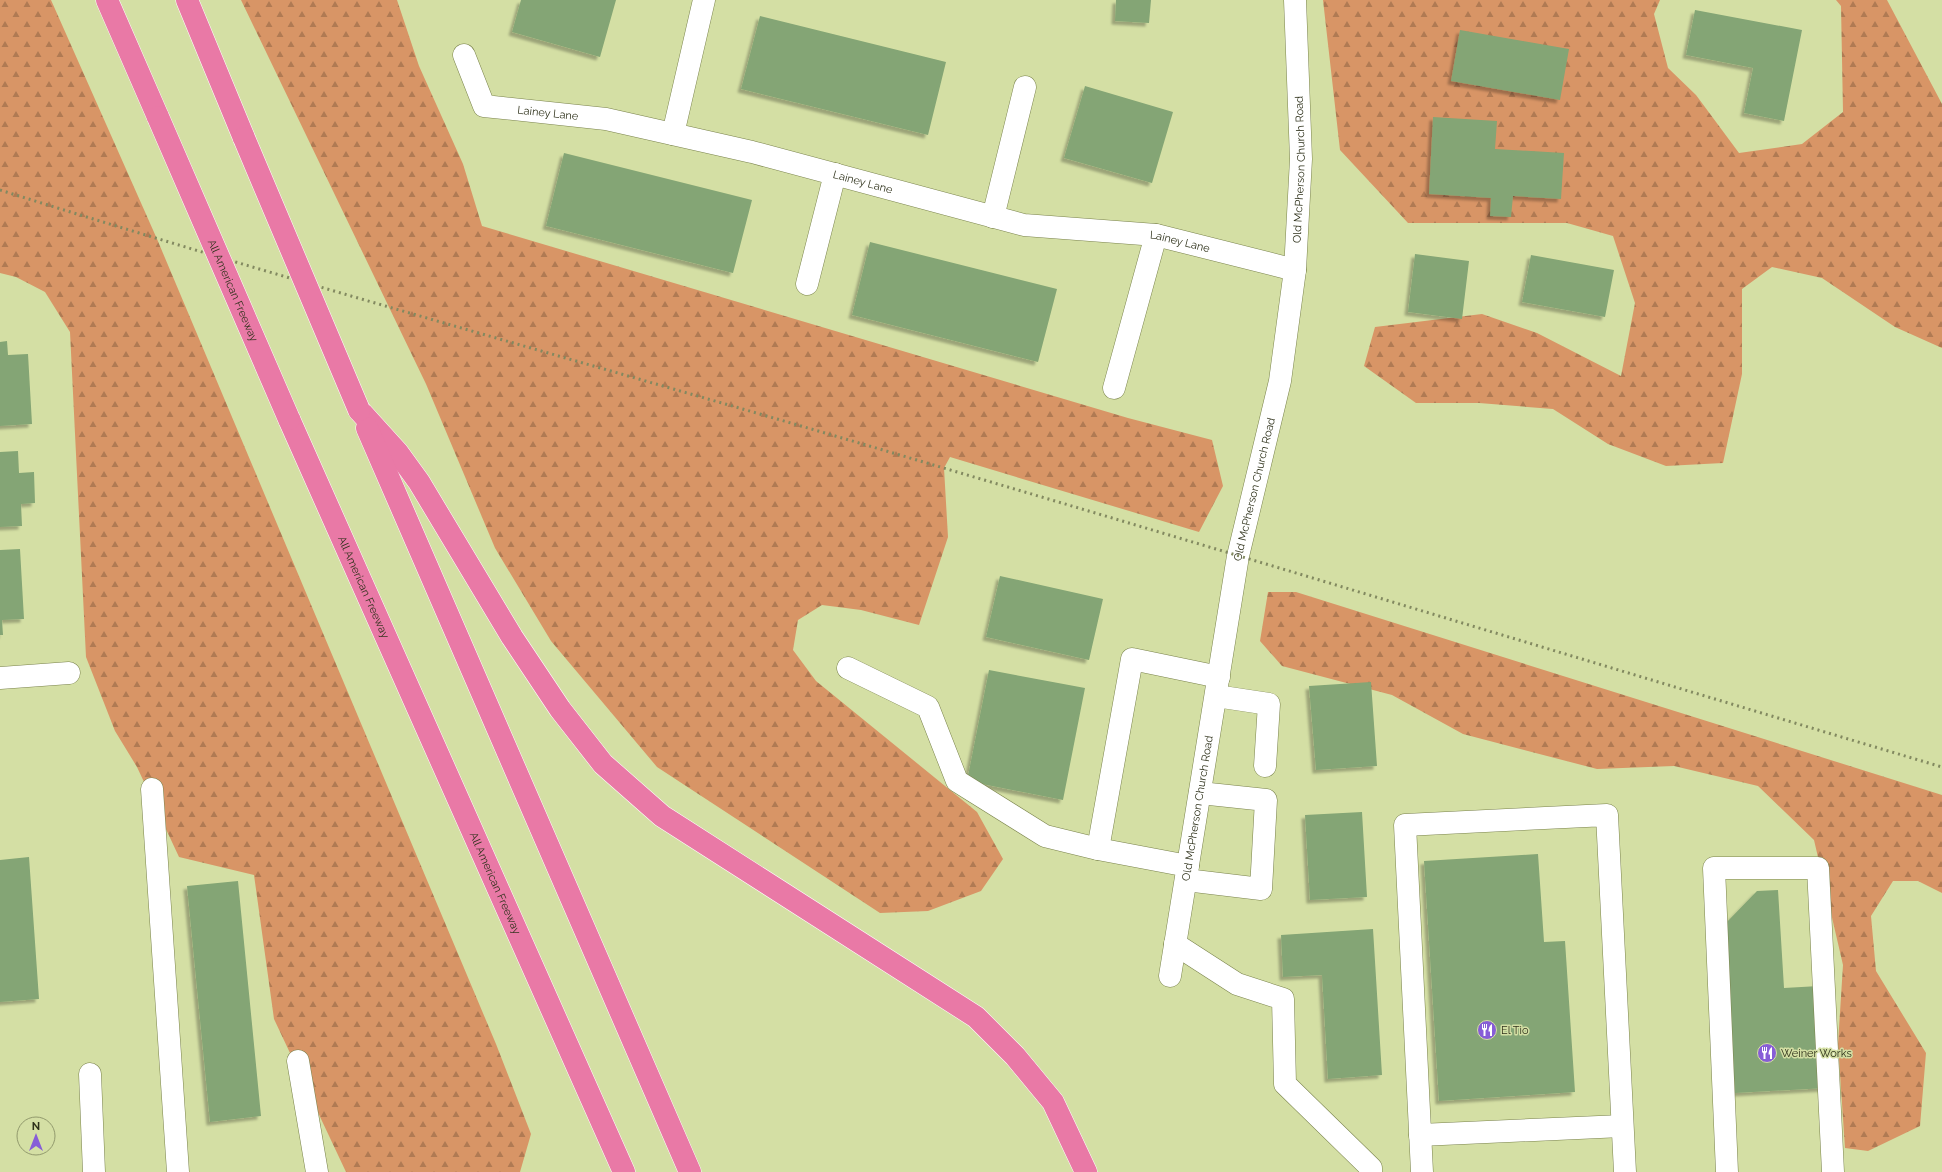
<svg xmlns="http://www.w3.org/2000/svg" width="1942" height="1172" font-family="Raleway,sans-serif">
	<defs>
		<pattern id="forest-firs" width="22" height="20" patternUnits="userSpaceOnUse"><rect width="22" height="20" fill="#d89566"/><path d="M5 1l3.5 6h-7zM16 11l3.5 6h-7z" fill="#b07a53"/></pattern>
		<filter id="shadow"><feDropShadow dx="-3.5" dy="3.5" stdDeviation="1" flood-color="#0004"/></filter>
	</defs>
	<rect width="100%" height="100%" fill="#d4dfa4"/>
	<path fill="url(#forest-firs)" d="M0 0H51L157 239 496 1044 531 1134 520 1172H346L274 1019 254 875 179 857 137 767 115 731 86 657 70 332 45 292 16 277 0 273Z
		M241 0H397L419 66 463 164 482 226 1128 418 1212 440 1223 486 1199 532 950 457 944 468 948 537 919 625 861 610 822 605 798 620 793 650 816 681 977 812 1003 859 981 891 928 911 880 913 657 767 551 641 495 548 426 384Z
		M1323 0H1660L1654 14 1668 68 1696 95 1739 153 1802 144 1843 112 1841 6 1836 0H1887L1942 104V348L1895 327 1822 278 1772 267 1742 289V374L1723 463 1666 466 1608 444 1553 409 1479 403H1416L1364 366 1375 327 1482 314 1537 333 1621 376 1635 303 1613 236 1567 223H1408L1340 150Z
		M1268 592H1296L1942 795V893L1918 881H1893L1871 916 1876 971 1926 1053 1920 1126 1868 1151 1845 1148 1838 1044 1843 965 1814 840 1758 786 1674 766 1597 769 1463 734 1392 695 1282 666 1260 641Z"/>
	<path fill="#84a574" filter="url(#shadow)" d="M521 0H616L600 57 512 32Z
		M1116 0H1151L1149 23 1115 21Z
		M1695 10 1802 30 1784 121 1744 113 1753 68 1686 55Z
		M760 16 946 62 928 135 741 89Z
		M1460 30 1569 49 1560 100 1451 81Z
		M1085 86 1173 112 1152 183 1064 158Z
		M1433 117 1497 121 1495 149 1564 153 1561 199 1513 196 1511 217 1490 216 1491 198 1429 194Z
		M564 153 752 200 733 273 546 226Z
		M870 242 1057 289 1038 362 852 315Z
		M1415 254 1469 261 1462 319 1408 312Z
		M1531 255 1614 270 1605 317 1522 302Z
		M7 341 8 355 28 354 32 424 0 426V342Z
		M18 451 19 473 34 472 35 503 21 504 22 526 0 527V452Z
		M20 549 24 619 2 620 3 635H0V550Z
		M1000 576 1103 599 1089 660 986 637Z
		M989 670 1085 688 1063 800 967 781Z
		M1371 682 1377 766 1316 770 1309 686Z
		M1362 812 1367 897 1310 900 1305 815Z
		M1538 854 1544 942 1565 941 1575 1092 1439 1101 1424 861Z
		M29 857 39 999 0 1002V860Z
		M238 881 261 1116 210 1122 187 886Z
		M1778 890 1784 988 1819 986 1826 1088 1735 1093 1725 924 1757 891Z
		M1373 929 1382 1075 1328 1079 1322 975 1283 977 1281 935Z"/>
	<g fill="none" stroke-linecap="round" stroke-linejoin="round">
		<g stroke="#7a834c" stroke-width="23">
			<g id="minor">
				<path id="s1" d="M464 55 484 106 606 119 752 152 1024 225 1156 235 1295 270"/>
				<path d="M673 134 704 0"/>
				<path d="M993 217 1025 87"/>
				<path d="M807 284 835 174"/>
				<path d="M1114 388 1156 235"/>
				<path d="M848 668 928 707 957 781 1045 836 1098 849 1188 866"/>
				<path d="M0 678 69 673"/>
				<path d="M1216 696 1269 704 1265 766"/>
				<path d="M152 789 178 1172"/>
				<path d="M1098 849 1132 659 1219 677"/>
				<path d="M1186 880 1261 889 1266 800 1200 793"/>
				<path d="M1175 944 1237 984 1283 999 1285 1084 1371 1168V1172"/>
				<path id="s2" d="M1170 976 1238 556 1280 381 1295 270 1301 159 1295 0"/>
				<path d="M298 1061 317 1172"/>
				<path d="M90 1074 94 1172"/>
				<path d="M1420 1135 1622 1126"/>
				<path d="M1422 1172 1405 825 1607 815 1625 1172"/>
				<path d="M1727 1172 1714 868H1818L1833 1172"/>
			</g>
		</g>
		<g stroke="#fff" stroke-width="23">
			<g id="highway">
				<path d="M107 0 158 117"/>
				<path d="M187 0 244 138"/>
				<path d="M359 410 398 453 419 482 512 637 560 709 603 764 662 816 976 1017 1015 1056 1053 1102 1086 1172"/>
				<path id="s3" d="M289 419 624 1172"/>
				<path d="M367 428 690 1172"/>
			</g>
		</g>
		<use href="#minor" stroke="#fff" stroke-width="22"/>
		<use href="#highway" stroke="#e979a6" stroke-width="22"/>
		<path stroke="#828960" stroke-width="3" stroke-dasharray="2 4" stroke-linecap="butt" d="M0 190C314 289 632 375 947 469 1279 567 1610 668 1942 767"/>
		<g stroke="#fff" stroke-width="23" stroke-linecap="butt">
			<g id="highway-bridge">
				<path id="s4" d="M158 117 289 419"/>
				<path d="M244 138 359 410"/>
			</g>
		</g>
		<use href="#highway-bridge" stroke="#e979a6" stroke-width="22"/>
	</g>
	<defs>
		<g id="restaurant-disc" transform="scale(1)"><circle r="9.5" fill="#875dd7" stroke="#d4dfa4"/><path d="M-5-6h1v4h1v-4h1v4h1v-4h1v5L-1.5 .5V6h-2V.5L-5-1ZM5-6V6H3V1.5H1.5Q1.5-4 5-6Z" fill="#fff"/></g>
	</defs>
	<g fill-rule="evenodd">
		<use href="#restaurant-disc" x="1487" y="1030"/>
		<use href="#restaurant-disc" x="1767" y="1053"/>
	</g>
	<g text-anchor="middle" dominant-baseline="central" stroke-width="3" stroke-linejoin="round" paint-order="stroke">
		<g font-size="11" fill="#2f321b" stroke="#d4dfa4">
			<text stroke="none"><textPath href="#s1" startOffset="119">Lainey Lane</textPath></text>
			<text stroke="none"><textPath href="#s2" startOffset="818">Old McPherson Church Road</textPath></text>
			<text stroke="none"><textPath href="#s1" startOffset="442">Lainey Lane</textPath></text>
			<text stroke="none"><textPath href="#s1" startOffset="766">Lainey Lane</textPath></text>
			<text stroke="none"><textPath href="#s4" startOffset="189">All American Freeway</textPath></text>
			<text stroke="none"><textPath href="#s2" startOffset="494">Old McPherson Church Road</textPath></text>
			<text stroke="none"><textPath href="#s3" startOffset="184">All American Freeway</textPath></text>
			<text stroke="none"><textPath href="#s2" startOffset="170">Old McPherson Church Road</textPath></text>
			<text stroke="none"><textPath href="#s3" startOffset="508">All American Freeway</textPath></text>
		</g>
		<g font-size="11" fill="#2f321b" stroke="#d4dfa4" text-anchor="start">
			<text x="1501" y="1030">El Tio</text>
			<text x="1781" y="1053">Weiner Works</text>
		</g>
	</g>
	<g transform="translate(36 1136)"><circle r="19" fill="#d4dfa4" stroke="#929a6d"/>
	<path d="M0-3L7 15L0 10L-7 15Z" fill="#875dd7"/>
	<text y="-6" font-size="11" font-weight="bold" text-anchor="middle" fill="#2f321b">N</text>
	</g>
</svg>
